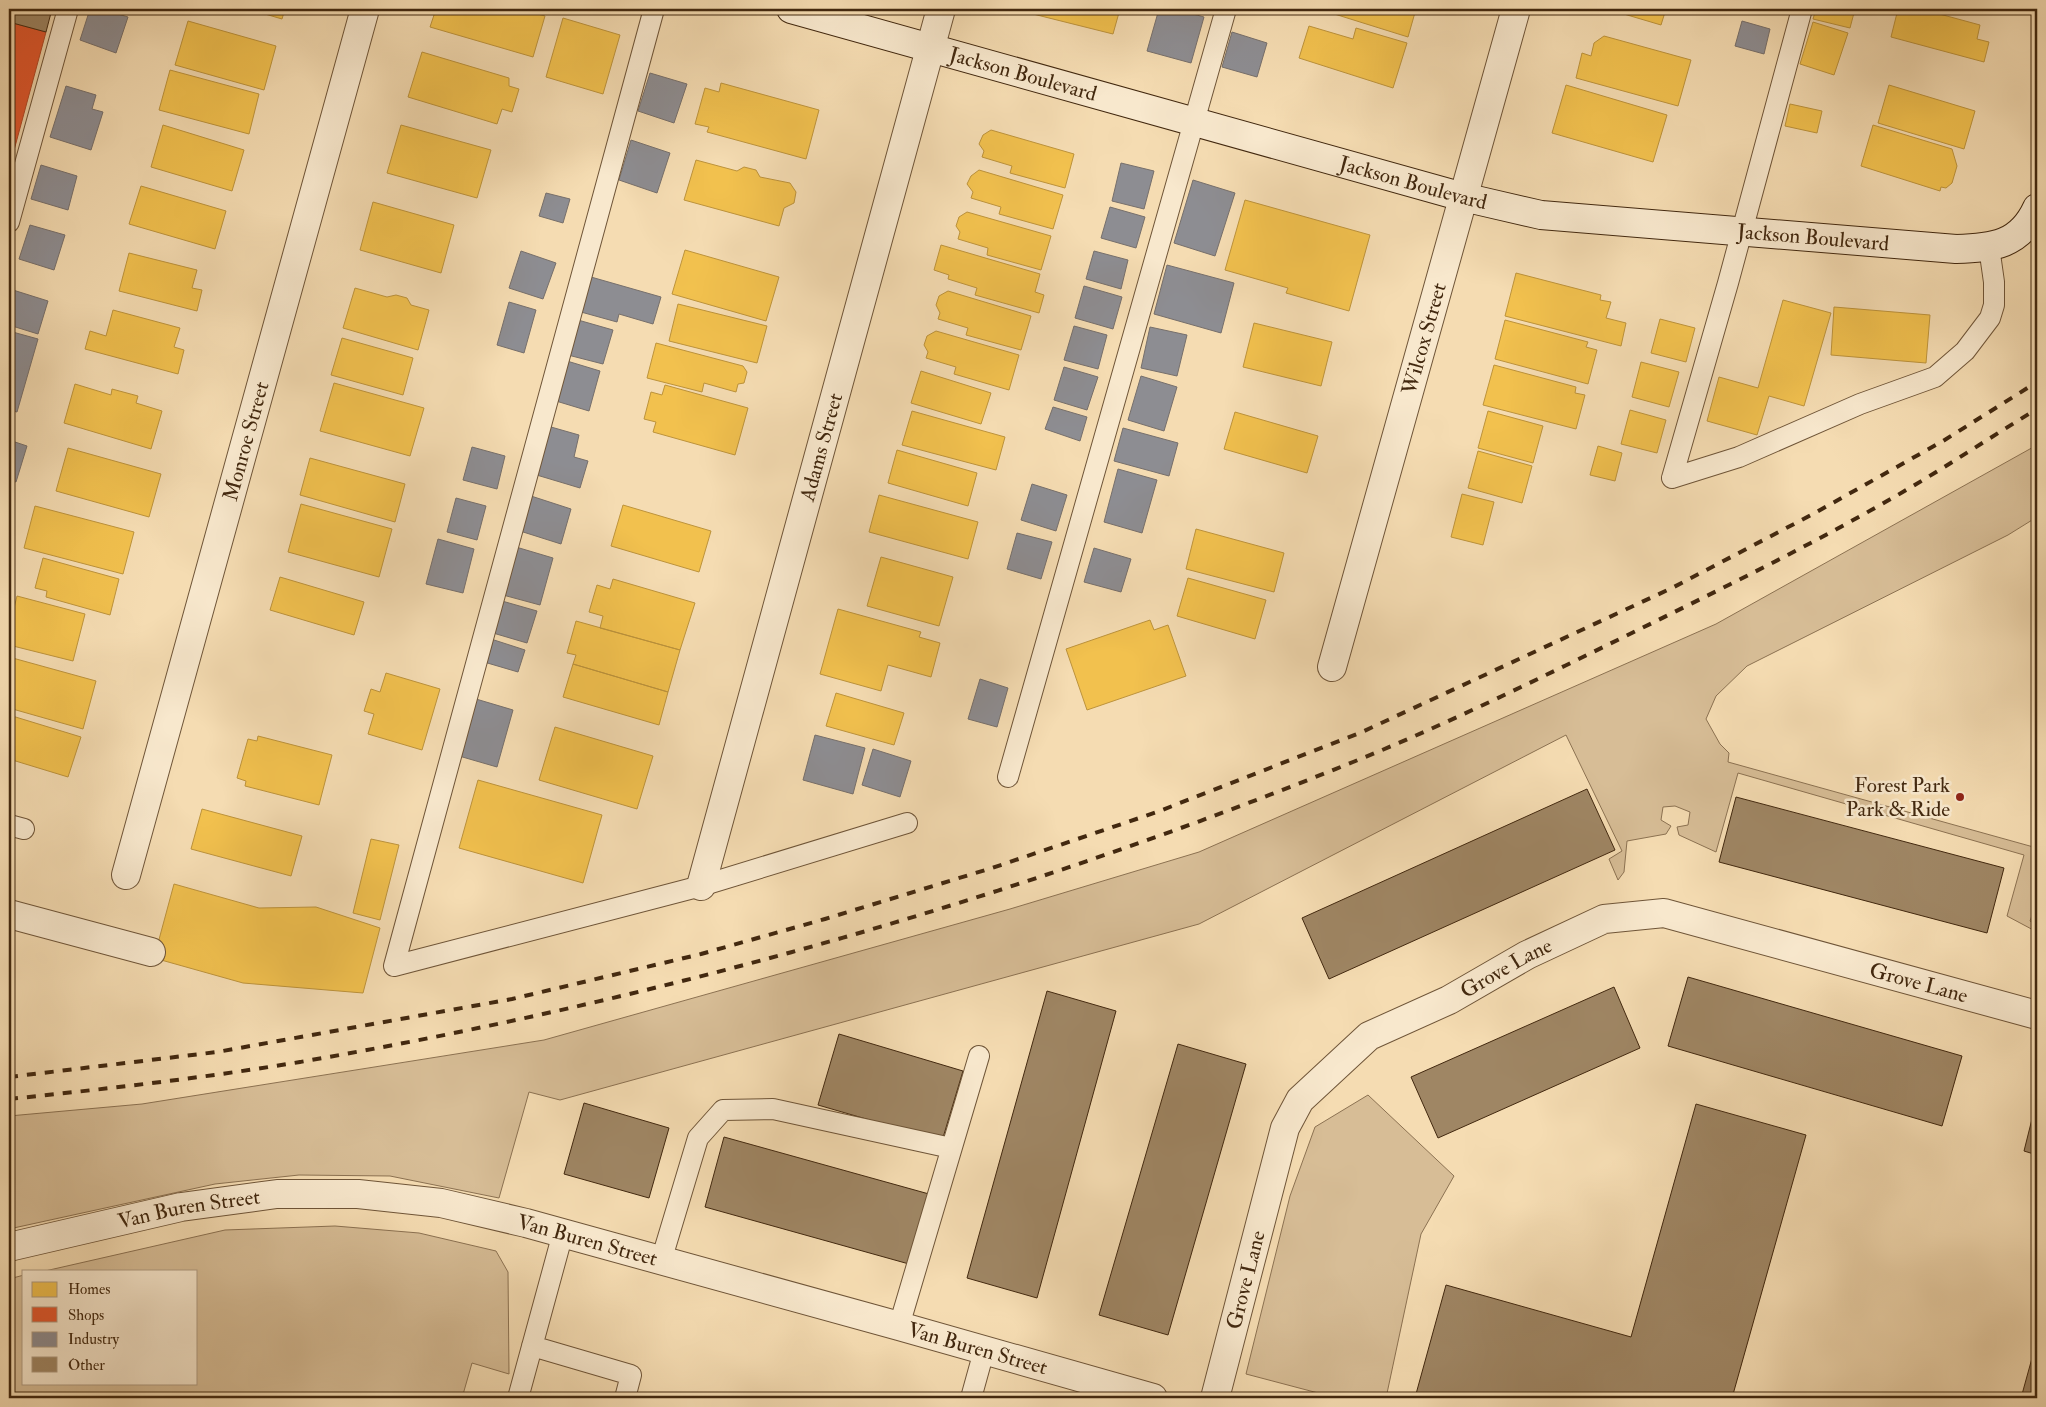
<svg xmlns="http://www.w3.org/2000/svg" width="2046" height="1407" font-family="'IM FELL Double Pica',serif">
	<rect width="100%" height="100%" fill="#f5dcb2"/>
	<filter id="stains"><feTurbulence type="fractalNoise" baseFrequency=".004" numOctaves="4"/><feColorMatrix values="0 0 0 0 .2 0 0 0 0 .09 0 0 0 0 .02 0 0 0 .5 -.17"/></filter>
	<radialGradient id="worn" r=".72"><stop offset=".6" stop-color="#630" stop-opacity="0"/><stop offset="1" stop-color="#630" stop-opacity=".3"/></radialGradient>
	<path fill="#d7bd96" stroke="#8c7252" d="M2037 445V517L2008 535 1747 666 1716 696 1706 719 1720 744 1729 753 1728 762 2037 848V907H2035L2030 921 2037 926V932L2007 916 2024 855 1738 773 1716 852 1679 835 1677 827 1688 825 1690 812 1675 806 1663 807 1661 820 1671 826 1666 834 1627 841 1624 872 1618 880 1609 859 1622 851 1566 735 1199 924 560 1100 529 1092 499 1198 390 1176 299 1175 215 1184 9 1229V1116L142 1104 544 1040 1010 909 1199 852 1716 624Z
		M1368 1095 1454 1176 1421 1234 1386 1398H1337L1246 1374 1290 1196 1315 1127Z
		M335 1226 419 1233 496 1251 508 1272 509 1374 472 1363 462 1398H9V1279L24 1275V1383H196V1271H45L225 1230Z"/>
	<path fill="#f2c14e" stroke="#bd933b" d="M248 9H285L282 19Z
		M436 9H519L545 16 533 57 430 27Z
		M1030 9H1120L1113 34 1029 13Z
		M1329 9H1416L1408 37 1328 12Z
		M1607 9H1666L1661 25Z
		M1816 9H1855L1850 28 1813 19Z
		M1898 9H1921L1980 25 1977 39 1989 42 1984 62 1891 37Z
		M563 18 620 35 603 94 546 77Z
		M188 21 276 46 264 90 175 65Z
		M1813 22 1848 33 1834 75 1800 64Z
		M1309 26 1353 39 1356 28 1407 43 1393 88 1299 58Z
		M1604 36 1691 60 1678 106 1576 78 1582 53 1591 56 1594 43Z
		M422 52 509 78V86L519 89 512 112 502 109 497 124 408 97Z
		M170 70 259 94 249 134 159 110Z
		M721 83 819 110 806 159 707 132 709 127 695 124 705 88 719 92Z
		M1566 85 1667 115 1653 162 1552 133Z
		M1889 85 1975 111 1964 149 1878 123Z
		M1790 104 1822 111 1817 133 1785 126Z
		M163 125 244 150 232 191 151 167Z
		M401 125 491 150 477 198 387 173Z
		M1873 125 1952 149 1957 166 1952 183 1946 188 1941 187 1940 191 1861 166Z
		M991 130 1074 154 1065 188 1010 173 1012 166 982 157 984 151 979 144 983 135Z
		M696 160 737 171 744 167 756 170 760 177 790 183 796 192 794 203 784 208 779 226 684 200Z
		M979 170 1063 195 1053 229 999 214 1001 207 971 198 973 192 967 184 971 176Z
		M141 186 226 211 215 249 129 224Z
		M1245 200 1370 235 1349 311 1286 293 1288 288 1225 270Z
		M373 202 454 225 441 273 360 250Z
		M967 212 1051 236 1041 270 987 255 988 248 958 239 960 232 956 226 959 217Z
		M941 245 1040 274 1035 292 1044 295 1039 313 975 295 977 288 948 279 949 275 934 270Z
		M685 250 779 277 766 321 672 294Z
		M129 253 197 270 192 288 202 290 197 311 119 291Z
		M1516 273 1601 295 1600 300 1611 302 1606 318 1626 323 1621 346 1505 316Z
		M355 288 387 297 396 295 407 298 411 305 429 310 418 350 343 328Z
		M948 291 1031 316 1021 350 966 335 968 328 938 319 940 313 936 305 939 296Z
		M1783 300 1831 313 1804 406 1769 396 1757 435 1707 421 1719 377 1758 388Z
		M678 304 767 326 757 363 669 341Z
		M1834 307 1930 315 1926 363 1831 355Z
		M113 310 180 328 174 347 184 350 178 374 85 349 90 331 106 336Z
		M1660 319 1695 328 1686 362 1651 353Z
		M1505 320 1588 342 1586 347 1597 350 1588 384 1495 359Z
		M1254 323 1332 342 1321 386 1243 367Z
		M936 331 1019 355 1009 390 954 374 956 367 926 358 928 352 924 345 927 336Z
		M342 338 413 358 403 395 331 375Z
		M656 343 743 366 747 372 744 383 738 384 736 392 704 383 702 392 647 378Z
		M1641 362 1679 372 1669 407 1632 397Z
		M1494 365 1576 387 1575 393 1585 395 1576 429 1483 405Z
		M921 371 991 393 981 424 911 403Z
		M334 383 424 408 410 456 320 431Z
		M75 384 111 395 112 389 138 396 136 403 162 411 151 449 64 423Z
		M665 385 748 408 735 455 653 432 656 422 644 419 651 392 662 395Z
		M1630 410 1666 420 1657 453 1621 444Z
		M912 411 1005 437 996 470 902 445Z
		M1488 411 1543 426 1533 463 1478 448Z
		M1235 412 1318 436 1307 473 1224 449Z
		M1598 446 1622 453 1615 481 1590 475Z
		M68 448 161 474 149 517 56 491Z
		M897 450 977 473 968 506 888 483Z
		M1478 451 1532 466 1522 503 1468 488Z
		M310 458 405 484 395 522 300 495Z
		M1462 494 1494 502 1483 545 1451 537Z
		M879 495 978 522 968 559 869 532Z
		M301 504 392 529 379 577 288 552Z
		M623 505 711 531 699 572 611 546Z
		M35 506 134 532 123 574 24 548Z
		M1196 529 1284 553 1274 592 1186 569Z
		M881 557 953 577 939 626 867 606Z
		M43 558 119 579 110 615 46 597 47 591 35 588Z
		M280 577 364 602 354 635 270 610Z
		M1188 578 1266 600 1255 639 1177 616Z
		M613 579 695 603 680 650 600 628 603 616 589 612 597 585 610 589Z
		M17 596 85 614 73 661 9 645V628Z
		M838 609 921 632 919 637 940 643 931 677 888 665 881 691 820 674Z
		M1150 620 1154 630 1168 625 1186 676 1087 710 1066 649Z
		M576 621 680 650 668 692 573 664 576 655 567 653Z
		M9 657 96 681 83 729 9 708Z
		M573 664 668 692 659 725 563 697Z
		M386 673 440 689 422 750 368 734 374 714 364 711 371 689 380 692Z
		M836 693 904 713 894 745 826 726Z
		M9 715 81 737 68 777 9 759Z
		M555 727 653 756 637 809 539 780Z
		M258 736 332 755 319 805 245 786 246 781 237 778 248 739 257 741Z
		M478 780 602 815 583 883 459 848Z
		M202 809 302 836 291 876 191 849Z
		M371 839 399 845 380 920 353 913Z
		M174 884 259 908 316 907 380 928 363 993 243 983 154 958Z"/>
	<path fill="#e4572e" stroke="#b34925" d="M9 22 46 32 10 165H9Z"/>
	<path fill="#8d8d92" stroke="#766f6b" d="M90 9H101L128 17 116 53 80 40Z
		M1159 9H1175L1204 17 1191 63 1147 51Z
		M1742 21 1770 29 1764 54 1735 46Z
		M1232 32 1267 43 1257 77 1222 67Z
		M650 73 687 84 674 123 638 111Z
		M66 86 96 95 92 109 103 112 91 150 50 137Z
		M631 140 670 153 657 193 619 180Z
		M1121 163 1154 171 1144 209 1112 201Z
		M41 165 77 176 68 210 31 199Z
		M1193 180 1235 193 1215 256 1174 243Z
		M546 193 570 199 563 223 539 216Z
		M1110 207 1145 217 1136 248 1101 238Z
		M30 225 65 235 54 270 19 259Z
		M521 251 556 263 543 299 509 288Z
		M1094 251 1128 260 1121 289 1086 279Z
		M1167 265 1234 283 1221 333 1154 314Z
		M591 277 661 297 653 324 619 314 617 322 581 312Z
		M1084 286 1122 297 1113 329 1075 318Z
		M13 290 48 301 38 334 9 325V302Z
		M509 302 536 310 524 353 497 345Z
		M578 320 613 330 603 364 568 355Z
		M1074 326 1107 335 1098 369 1064 360Z
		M1150 327 1187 335 1177 376 1141 368Z
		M9 331 38 339 17 412 9 410Z
		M567 361 600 371 589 411 556 401Z
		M1064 367 1098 377 1087 410 1054 400Z
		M1141 376 1177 387 1164 431 1128 420Z
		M1053 407 1087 417 1080 441 1045 429Z
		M544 425 579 435 574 457 588 461 580 488 530 473Z
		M1123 428 1178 443 1169 476 1114 461Z
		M9 440 27 446 16 482 9 480Z
		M472 447 505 456 497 489 463 480Z
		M1118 469 1157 480 1142 533 1104 522Z
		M1032 484 1067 495 1056 531 1021 520Z
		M531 496 571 509 561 544 520 531Z
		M456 498 486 506 477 540 447 532Z
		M1017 533 1052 542 1041 579 1007 569Z
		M438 539 474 549 463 593 426 584Z
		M516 547 553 558 540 605 503 595Z
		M1094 548 1131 559 1121 592 1084 582Z
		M502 601 537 611 527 643 493 633Z
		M491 639 525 650 518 672 484 662Z
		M980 679 1008 688 997 727 968 719Z
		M476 699 513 710 497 767 459 756Z
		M815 735 865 748 853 794 803 780Z
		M873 749 911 761 900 797 862 785Z"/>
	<path fill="#9f8664" stroke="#42280f" d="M9 9H52L46 32 9 22Z
		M1587 789 1615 850 1329 979 1302 918Z
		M1736 797 2004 868 1987 933 1719 862Z
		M1688 977 1962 1056 1942 1126 1668 1046Z
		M1614 987 1640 1048 1438 1138 1411 1077Z
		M1047 991 1116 1011 1037 1298 967 1278Z
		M839 1034 963 1071 942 1141 818 1105Z
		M1178 1044 1246 1064 1168 1335 1099 1315Z
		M2037 1099V1155L2024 1151Z
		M584 1103 669 1128 649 1198 564 1174Z
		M1696 1104 1806 1135 1732 1398H1430L1416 1394 1446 1285 1631 1337Z
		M724 1137 929 1194 909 1264 705 1207Z
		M2037 1340V1398H2021Z"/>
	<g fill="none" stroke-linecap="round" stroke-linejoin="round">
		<g stroke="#6f5538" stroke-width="22">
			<path id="lane" d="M654 9 394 966 701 886 907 823
				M9 222 68 9
				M1672 478 1728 283 1802 9
				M1672 478 1739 457 1860 404 1935 377 1965 351 1990 318 1994 305V282L1989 247
				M1008 777 1226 9
				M9 825 24 829
				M661 1261 698 1138 723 1110 773 1109 951 1148
				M899 1326 979 1056
				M532 1346 631 1375 625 1398
				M518 1398 563 1233
				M971 1398 984 1351"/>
		</g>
		<g stroke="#6f5538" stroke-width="30">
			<g id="street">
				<path id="s1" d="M1332 667 1516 9"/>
				<path id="s2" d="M126 875 365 9"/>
				<path id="s3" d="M701 886 941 9"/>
				<path d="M9 914 151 952"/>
				<path id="s4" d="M9 1247 181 1207 277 1194H358L441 1203 526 1223 899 1326 1153 1398"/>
				<path id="s5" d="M1215 1398 1285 1128 1300 1100 1369 1036 1449 1000 1527 955 1604 919 1664 913 2037 1015"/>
			</g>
		</g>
		<g stroke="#42280f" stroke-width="30">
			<g id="secondary">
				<path id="s6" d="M791 9 1463 197 1541 215 1956 249C1993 248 2020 245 2037 208"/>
			</g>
		</g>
		<use href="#lane" stroke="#f8e8cd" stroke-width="20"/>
		<use href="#street" stroke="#f8e8cd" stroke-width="28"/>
		<use href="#secondary" stroke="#f8e8cd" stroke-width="28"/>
		<path stroke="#42280f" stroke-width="4" stroke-dasharray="9 9" stroke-linecap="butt" d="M9 1077 217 1052 512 999 701 954 825 919 992 868 1157 812 1362 732 1672 588 1813 514 1943 441 2037 382
			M9 1099C106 1089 203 1078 300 1062 660 1000 1014 899 1353 762 1450 723 1544 676 1638 630 1729 585 1821 540 1908 489 1952 463 1994 435 2037 409"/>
	</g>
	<circle fill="#8f2418" stroke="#f8e8cd" stroke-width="2" cx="1960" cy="797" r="5"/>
	<g text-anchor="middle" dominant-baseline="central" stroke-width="5" stroke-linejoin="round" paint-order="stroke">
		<g font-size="21" fill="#42280f" stroke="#f8e8cd">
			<text stroke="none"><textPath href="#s6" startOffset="241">Jackson Boulevard</textPath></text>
			<text stroke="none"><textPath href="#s6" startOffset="646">Jackson Boulevard</textPath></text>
			<text stroke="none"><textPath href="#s6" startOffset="1051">Jackson Boulevard</textPath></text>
			<text stroke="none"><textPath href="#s1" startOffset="341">Wilcox Street</textPath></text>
			<text stroke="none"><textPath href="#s2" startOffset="450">Monroe Street</textPath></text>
			<text stroke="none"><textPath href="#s3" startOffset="455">Adams Street</textPath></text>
			<text stroke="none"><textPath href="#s5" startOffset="558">Grove Lane</textPath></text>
			<text stroke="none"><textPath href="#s5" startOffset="992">Grove Lane</textPath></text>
			<text stroke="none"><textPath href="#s4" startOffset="184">Van Buren Street</textPath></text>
			<text stroke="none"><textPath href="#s4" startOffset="589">Van Buren Street</textPath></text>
			<text stroke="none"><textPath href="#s5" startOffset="122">Grove Lane</textPath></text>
			<text stroke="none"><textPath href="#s4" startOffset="994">Van Buren Street</textPath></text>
		</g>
		<g font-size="21" fill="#42280f" stroke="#f8e8cd" text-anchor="end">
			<text x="1950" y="785">Forest Park<tspan x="1950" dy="24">Park &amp; Ride</tspan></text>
		</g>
	</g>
	<rect width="2046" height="1407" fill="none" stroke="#f5dcb2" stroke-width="30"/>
	<rect x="10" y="10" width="2026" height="1387" fill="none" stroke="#42280f" stroke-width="2.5"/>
	<rect x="15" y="15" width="2016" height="1377" fill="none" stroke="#42280f"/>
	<rect x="22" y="1270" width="175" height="115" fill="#f8e8cd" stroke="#af9b81"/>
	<rect x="32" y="1282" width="25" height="15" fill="#f2c14e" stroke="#af9b81"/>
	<text x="68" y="1294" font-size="15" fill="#42280f">Homes</text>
	<rect x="32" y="1307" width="25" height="15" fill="#e4572e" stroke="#af9b81"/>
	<text x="68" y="1320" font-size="15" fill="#42280f">Shops</text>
	<rect x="32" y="1332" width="25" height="15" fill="#8d8d92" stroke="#af9b81"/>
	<text x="68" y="1344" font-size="15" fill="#42280f">Industry</text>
	<rect x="32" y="1357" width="25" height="15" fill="#9f8664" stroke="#af9b81"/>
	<text x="68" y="1370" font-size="15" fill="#42280f">Other</text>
	<rect width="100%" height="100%" filter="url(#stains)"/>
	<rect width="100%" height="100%" fill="url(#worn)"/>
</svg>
